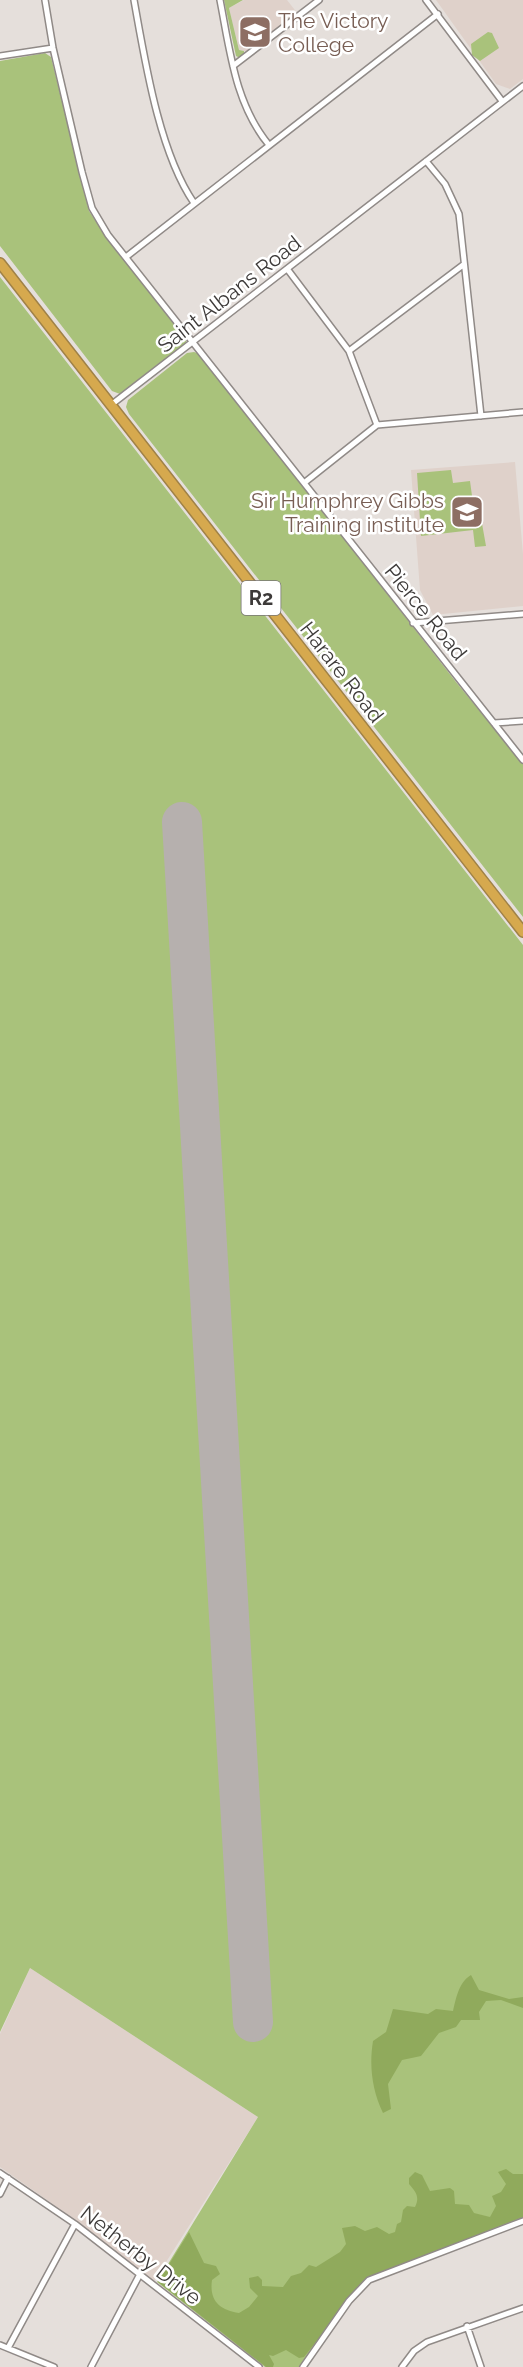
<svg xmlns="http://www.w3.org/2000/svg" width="523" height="2367" font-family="Raleway,sans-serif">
	<rect width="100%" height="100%" fill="#e5dfdb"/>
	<path fill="#dfd1ca" d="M244 0H287L298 14 250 52 239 50 229 8Z
		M436 0H523V79L510 89 496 84Z
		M515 462 523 554V606L433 615 420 590 411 470Z
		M30 1968 258 2117 154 2281 77 2221 0 2167V2034Z"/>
	<path fill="#a9c27b" d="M224 0H243L229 8 239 50 244 51V57L240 58 236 56Z
		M488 32 492 33 499 48 480 61 472 55 471 44Z
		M45 53 51 57 89 211 109 241 187 338 185 345 120 394 112 391 0 246V61Z
		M0 277 523 945V2218L367 2279 348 2300 300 2367H265L157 2282 258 2117 30 1968 0 2032Z
		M194 352 200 354 456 682 523 764V917L129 414 126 407 128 400 187 353Z
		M451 470 453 483 470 481 475 518H481L486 546 475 547 473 530 421 536 417 473Z"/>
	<path fill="#90aa5c" d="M471 1975 479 1990 509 1999 523 1997V2008L501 2000 486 2001 479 2012 480 2020H461L456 2027 439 2033 421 2056 402 2060 388 2084 391 2109 383 2113C372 2090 369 2066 373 2041L386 2032 393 2009 428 2014 436 2009 453 2011C456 1998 459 1982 471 1975Z
		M506 2169 513 2174H523V2217L367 2278 304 2357 299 2358 286 2350 273 2356 269 2355 274 2364 273 2367H266L158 2282 189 2232 204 2263 216 2266 220 2274 212 2280C209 2301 220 2310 239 2313L249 2307 258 2296 250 2288 249 2278 258 2276 262 2280V2286L283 2287 291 2276 301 2273 309 2265 316 2267 340 2252 346 2244 342 2228 355 2226 365 2231 377 2227 389 2234 395 2232 397 2224 401 2222 403 2210 407 2206 415 2207C420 2197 416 2192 409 2184V2178L415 2172 422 2175 430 2191 450 2188 454 2191 455 2204 469 2205 474 2213 490 2217 496 2206 492 2196 501 2192 506 2184 498 2172Z"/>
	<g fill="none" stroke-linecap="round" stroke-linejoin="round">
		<path stroke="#b6b0ae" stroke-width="40" d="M182 822 253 2022"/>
		<g stroke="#908a87" stroke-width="8">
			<path id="street" d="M45 0 53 48 82 172 92 208 108 235 523 760
				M134 0C145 61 159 152 194 203
				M220 0C230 51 235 104 269 145
				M426 0 502 101
				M0 56 53 48
				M233 66 319 0
				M426 161 445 184 459 214 481 416
				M126 257 438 14
				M288 270 349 351 377 425
				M349 351 463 265
				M111 405 523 86
				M304 483 377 425 523 412
				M413 623 523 614
				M494 723 523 721
				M0 2173 75 2224 259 2367
				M0 2194 8 2178
				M467 2326 481 2367
				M0 2345 54 2367
				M8 2348 75 2224
				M91 2367 140 2274
				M303 2367 349 2301 369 2280 523 2221
				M402 2367 414 2351 427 2342 523 2308"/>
		</g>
		<g stroke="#a08247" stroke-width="12">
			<path id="highway" d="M0 263 523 932"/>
		</g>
		<use href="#street" stroke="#fff" stroke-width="5"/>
		<use href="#highway" stroke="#d6a94e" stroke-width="9"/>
	</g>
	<defs>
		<g id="university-square" transform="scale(1.725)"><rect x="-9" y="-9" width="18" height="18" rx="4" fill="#8d6e63" stroke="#fff"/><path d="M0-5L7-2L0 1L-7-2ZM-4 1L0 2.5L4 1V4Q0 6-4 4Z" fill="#fff"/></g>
		<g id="school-square" transform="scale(1.725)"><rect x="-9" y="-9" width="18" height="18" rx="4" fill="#8d6e63" stroke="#fff"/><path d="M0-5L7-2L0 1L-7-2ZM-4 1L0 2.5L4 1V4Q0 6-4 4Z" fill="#fff"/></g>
	</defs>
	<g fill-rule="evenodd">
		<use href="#university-square" x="255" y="32"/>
		<use href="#school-square" x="467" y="512"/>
	</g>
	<g text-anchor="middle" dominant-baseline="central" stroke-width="5" stroke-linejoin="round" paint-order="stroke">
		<rect fill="#fff" stroke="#777574" stroke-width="1.5" x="241.5" y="581" width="39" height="34" rx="4.5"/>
		<g font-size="20" font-weight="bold" fill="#3d3a39">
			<text x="261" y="598">R2</text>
		</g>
		<g font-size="21" fill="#785e54" stroke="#fff" text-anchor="start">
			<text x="278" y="20">The Victory<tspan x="278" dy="24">College</tspan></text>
			<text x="444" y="500" text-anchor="end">Sir Humphrey Gibbs<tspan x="444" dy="24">Training institute</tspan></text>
		</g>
		<g font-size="21" fill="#3d3a39" stroke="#fff">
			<text transform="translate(229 294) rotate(-38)">Saint Albans Road</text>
			<text transform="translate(426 612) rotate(51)">Pierce Road</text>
			<text transform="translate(342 672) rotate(52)">Harare Road</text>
			<text transform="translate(141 2255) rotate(38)">Netherby Drive</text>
		</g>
	</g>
</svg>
